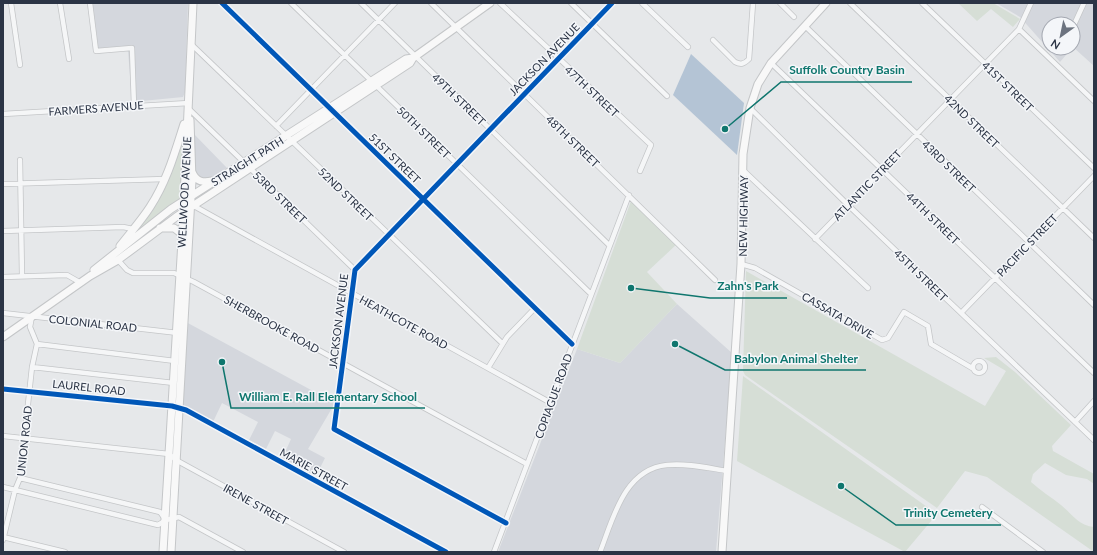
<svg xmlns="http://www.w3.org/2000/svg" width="1097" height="555" font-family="Lato,sans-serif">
	<rect width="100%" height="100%" fill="#e6e8ea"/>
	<path fill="#d4d7dd" d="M87 3H188L185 92 183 97 132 102 128 50 95 54Z
		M996 3H1094V66L1073 47V24H1049V48H1072L1060 62 1020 17Z
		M194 134 227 168 205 181 194 175Z
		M677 304 732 353 716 552H498L577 349 620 363Z
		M186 322 335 403 308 449 325 458 316 476 282 459 291 439 275 431 266 449 249 440 258 422 222 403 213 422 182 405Z"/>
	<path fill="#d6ded6" d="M958 3H993L1020 19 1013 27 991 9 977 21Z
		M184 131 181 201 123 244 151 210Z
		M631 201 677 244 647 272 677 304 620 363 577 349Z
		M746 271 985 406 1006 371 984 358 996 357 1015 372 1071 425 1052 446 1053 451 1094 474V484L1087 479 1066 475 1045 463 1033 474 1031 482C1041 491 1051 497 1061 505 1071 513 1079 526 1094 527V552L987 477 965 471 937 508 745 375 743 371Z
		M743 376 937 514 905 552 737 461Z"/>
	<path fill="#b4c4d5" d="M691 54 744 103 737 155 673 95Z"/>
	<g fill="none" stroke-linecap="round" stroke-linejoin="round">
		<g stroke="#c4c6c8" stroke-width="6">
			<path id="street" d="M11 3 20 65
				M60 3 69 59
				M90 3 96 51 132 48 134 106
				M222 3 572 344
				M291 3 591 294
				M361 3 609 245
				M431 3 715 280
				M500 3 651 145 640 171
				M571 3 667 96
				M642 3 688 47
				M780 3 794 17
				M850 3 1094 238
				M922 3 1094 168
				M805 26 1094 305
				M1073 27 1084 3
				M1019 29 1094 101
				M713 40 735 62C741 65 744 64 749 59L753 3
				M191 44 502 343
				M771 63 1094 373
				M188 108 355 270
				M750 108 848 205 1094 440
				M3 114 189 103
				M276 126 395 3
				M20 160 22 276
				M744 171 868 288
				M3 184 165 179
				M194 206 551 403
				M3 231 123 227 133 229
				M815 239 1019 29 1031 3
				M118 260 127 270 133 273H174L194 282 527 464
				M741 264 755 268 882 340 888 338 904 312 928 326 931 344 972 368
				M3 277 67 275 81 283
				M3 313 178 333
				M961 313 1094 176
				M37 344 175 361
				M973 367a6 6 0 1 1 12 0a6 6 0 1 1-12 0Z
				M32 367 174 383
				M488 368 507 337 535 308
				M3 389 172 406 186 410 446 552
				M1075 422 1094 401
				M3 436 169 454 176 460 344 552
				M20 478 160 512 165 519
				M3 487 158 525 166 520 179 517 243 552
				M982 507 1043 552
				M506 523 334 429 355 270 612 3
				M3 537 65 552
				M3 540 15 490 20 478 32 367 37 344 30 327 32 316
				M494 552 629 195
				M600 552C613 519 624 469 667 465 687 463 708 468 728 471"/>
		</g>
		<g stroke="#c4c6c8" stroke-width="9">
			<path id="secondary" d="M192 172C196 182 203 183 212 181
				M160 228H174L182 234
				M120 246C130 233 141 221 150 207 167 181 175 152 184 124
				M94 270 171 209 406 59 413 58
				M3 337 90 276 118 260 176 217 410 63 413 58 490 3
				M163 552 182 241 193 3
				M171 552 192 180 190 120
				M722 552 741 264 743 154 750 108 758 84 771 63 826 3"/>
		</g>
		<use href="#street" stroke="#f5f6f7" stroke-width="4.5"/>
		<use href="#secondary" stroke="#f8f8f8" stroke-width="7"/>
		<g stroke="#f4f6f9" stroke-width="8">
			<path id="cycleway" d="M222 3 572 344
				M3 389 172 406 186 410 446 552
				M506 523 334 429 355 270 612 3"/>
		</g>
		<use href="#cycleway" stroke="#0057b8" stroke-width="5"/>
	</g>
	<g text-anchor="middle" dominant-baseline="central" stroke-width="3" stroke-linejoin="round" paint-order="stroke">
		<g font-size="11" fill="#2b3445" stroke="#f4f6f9">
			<text transform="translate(544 59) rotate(-46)">JACKSON AVENUE</text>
			<text transform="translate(1008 86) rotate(44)">41ST STREET</text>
			<text transform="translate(592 91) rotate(43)">47TH STREET</text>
			<text transform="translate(459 99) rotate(44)">49TH STREET</text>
			<text transform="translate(96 108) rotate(-4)">FARMERS AVENUE</text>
			<text transform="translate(972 121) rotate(44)">42ND STREET</text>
			<text transform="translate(424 132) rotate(44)">50TH STREET</text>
			<text transform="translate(573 141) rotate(44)">48TH STREET</text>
			<text transform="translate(395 158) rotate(44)">51ST STREET</text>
			<text transform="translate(247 161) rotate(-32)">STRAIGHT PATH</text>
			<text transform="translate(949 166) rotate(44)">43RD STREET</text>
			<text transform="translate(867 185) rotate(-46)">ATLANTIC STREET</text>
			<text transform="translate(184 192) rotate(-87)">WELLWOOD AVENUE</text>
			<text transform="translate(346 194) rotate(44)">52ND STREET</text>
			<text transform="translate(280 197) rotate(44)">53RD STREET</text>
			<text transform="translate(743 216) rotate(-89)">NEW HIGHWAY</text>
			<text transform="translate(933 218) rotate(44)">44TH STREET</text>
			<text transform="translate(1027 245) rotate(-46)">PACIFIC STREET</text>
			<text transform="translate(921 275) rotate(44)">45TH STREET</text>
			<text transform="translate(838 315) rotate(30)">CASSATA DRIVE</text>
			<text transform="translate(338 321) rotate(-83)">JACKSON AVENUE</text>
			<text transform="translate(404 322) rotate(29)">HEATHCOTE ROAD</text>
			<text transform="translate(93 323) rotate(6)">COLONIAL ROAD</text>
			<text transform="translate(272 324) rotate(29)">SHERBROOKE ROAD</text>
			<text transform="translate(89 387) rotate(6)">LAUREL ROAD</text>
			<text transform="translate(553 396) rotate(-70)">COPIAGUE ROAD</text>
			<text transform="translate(24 441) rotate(-84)">UNION ROAD</text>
			<text transform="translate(314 469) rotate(29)">MARIE STREET</text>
			<text transform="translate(256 504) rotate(29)">IRENE STREET</text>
		</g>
	</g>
	<path fill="none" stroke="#0f766e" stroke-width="1.5" d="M725 129L781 82H912M631 288L710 298H787M675 344L725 370H866M222 362L231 408H425M841 486L896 525H1001"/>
	<g fill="#0f766e" stroke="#f4f6f9" stroke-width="1.5">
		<circle cx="725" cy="129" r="4"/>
		<circle cx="631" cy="288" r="4"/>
		<circle cx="675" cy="344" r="4"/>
		<circle cx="222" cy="362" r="4"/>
		<circle cx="841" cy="486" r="4"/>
	</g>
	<g font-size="12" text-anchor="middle" font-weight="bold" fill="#0f766e" stroke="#f4f6f9" stroke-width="3" stroke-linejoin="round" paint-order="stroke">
		<text x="847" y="74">Suffolk Country Basin</text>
		<text x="748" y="290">Zahn's Park</text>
		<text x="796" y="363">Babylon Animal Shelter</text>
		<text x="328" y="401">William E. Rall Elementary School</text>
		<text x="948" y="517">Trinity Cemetery</text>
	</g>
	<rect width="1097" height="555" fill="none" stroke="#2b3445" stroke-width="8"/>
	<g transform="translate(1061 36) rotate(213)"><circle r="19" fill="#f4f6f9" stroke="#a4a8b1"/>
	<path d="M0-3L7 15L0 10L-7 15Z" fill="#6c737f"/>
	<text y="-6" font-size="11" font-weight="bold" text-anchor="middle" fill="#2b3445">N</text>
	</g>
</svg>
